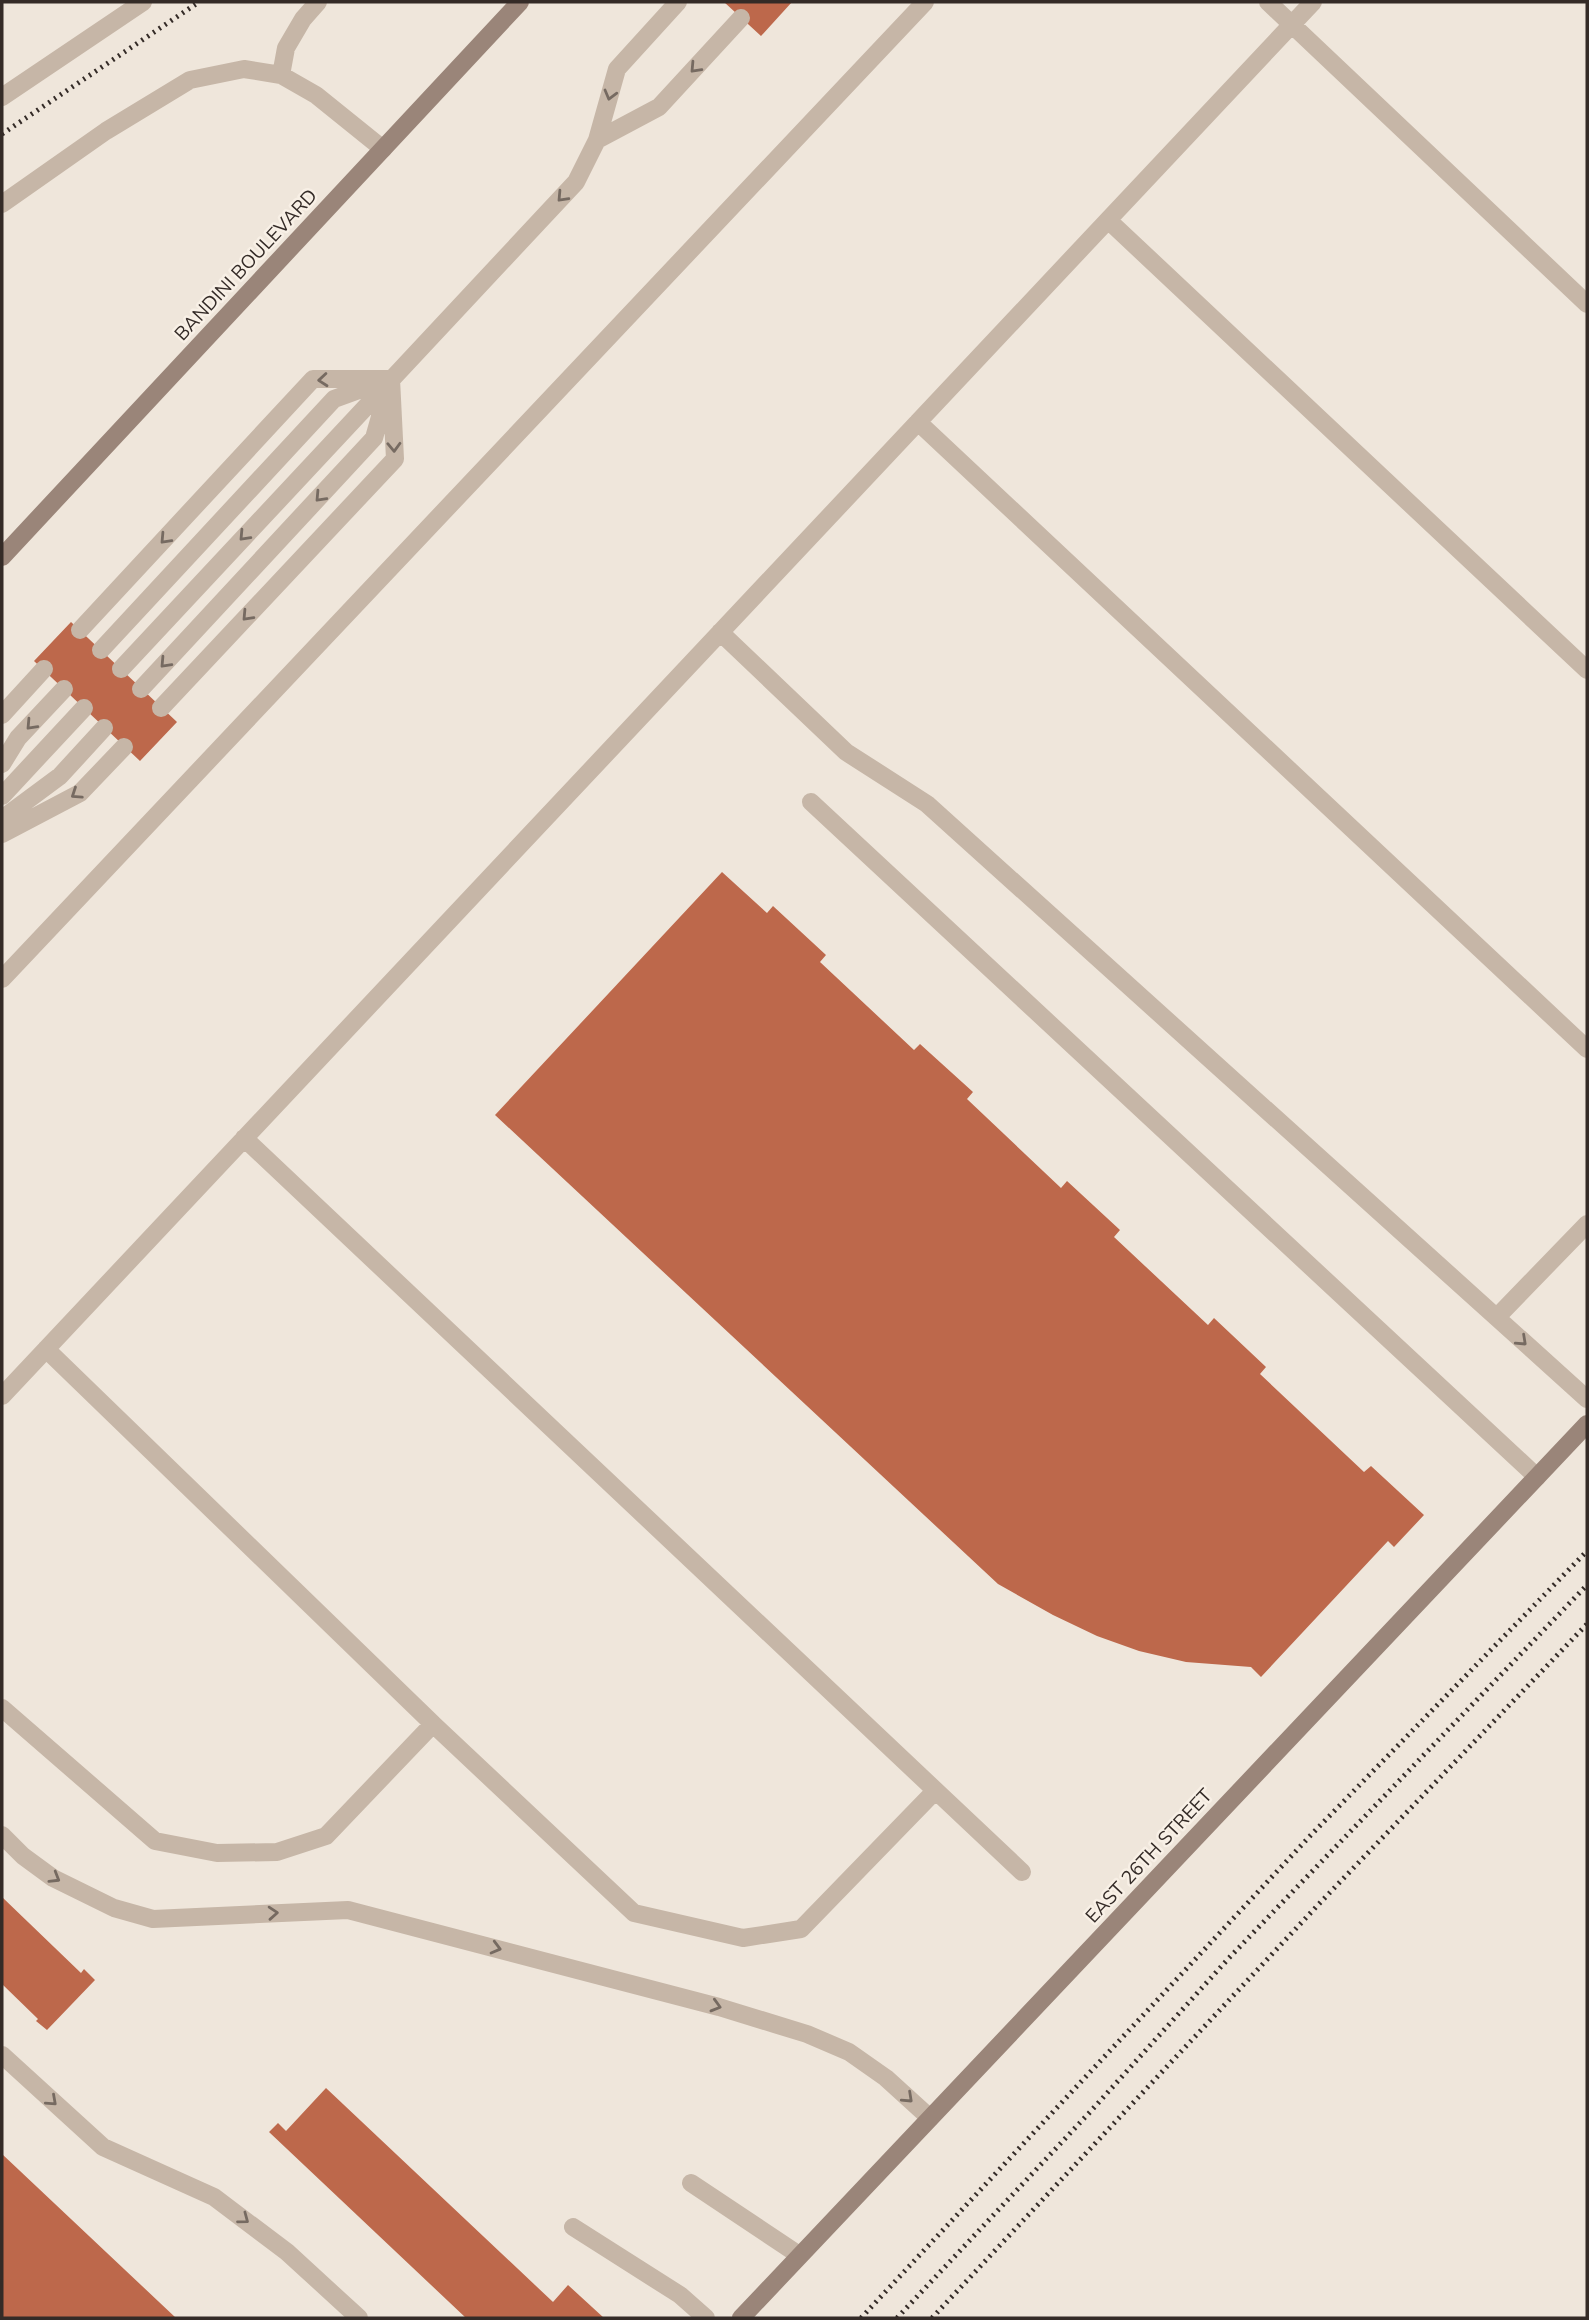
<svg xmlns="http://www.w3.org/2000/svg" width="1589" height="2320" font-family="'Nunito Sans',sans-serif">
	<rect width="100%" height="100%" fill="#efe6db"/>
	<path fill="#bd684b" d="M724 2H792L761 36Z
		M71 622 177 722 140 761 34 661Z
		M722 872 767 913 773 906 826 955 820 962 914 1050 920 1044 973 1092 967 1099 1061 1188 1067 1181 1120 1230 1114 1237 1208 1325 1214 1318 1266 1367 1260 1374 1364 1472 1371 1466 1424 1515 1394 1547 1388 1541 1261 1677 1251 1667 1186 1662 1139 1651 1097 1636 1053 1615 998 1584 495 1115Z
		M2 1897 81 1973 84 1969 95 1980 47 2030 36 2021 38 2019 2 1984Z
		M326 2088 553 2302 568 2285 604 2318H466L269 2132 278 2123 286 2131Z
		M2 2154 176 2318H2Z"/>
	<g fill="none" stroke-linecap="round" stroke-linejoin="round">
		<path stroke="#c6b6a7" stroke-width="18" d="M1268 2 1587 304
			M281 75 286 48 303 19 318 2
			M2 97 143 2
			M597 140 659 107 741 18
			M2 204 106 131 190 80 244 69 281 75 316 95 383 149
			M1108 220 1587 670
			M918 422 1587 1049
			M80 630 313 379H391
			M720 632 846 752 927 804 1587 1399
			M101 650 334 399 378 383
			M121 669 576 182 597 140 617 69 678 2
			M141 689 374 438 387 392
			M161 708 395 459 391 379
			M2 715 44 669
			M2 764 18 738 64 689
			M2 796 84 708
			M811 802 1537 1477
			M2 819 60 776 104 728
			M2 834 80 793 124 747
			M2 979 925 2
			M244 1138 1022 1872
			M1497 1317 1587 1224
			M46 1349 433 1724
			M2 1396 1313 2
			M2 1708 155 1841 217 1853 277 1852 326 1836 433 1724 634 1913 743 1938 801 1929 935 1791
			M2 1835 23 1856 53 1878 114 1908 153 1919 348 1910 719 2007 807 2034 849 2052 886 2078 930 2118
			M2 2055 103 2147 214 2197 287 2252 359 2318
			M691 2183 799 2255
			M573 2227 680 2295 706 2318"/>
		<path stroke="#9a8579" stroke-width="18" d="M2 557 520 2
			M741 2318 1587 1424"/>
		<path stroke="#342b27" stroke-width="5" stroke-dasharray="2 5" stroke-linecap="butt" d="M2 134 199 2
			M861 2318 1310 1836 1587 1551
			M897 2318 1090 2112 1228 1959 1587 1585
			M932 2318 1317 1906 1587 1624"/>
	</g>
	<defs><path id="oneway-chevron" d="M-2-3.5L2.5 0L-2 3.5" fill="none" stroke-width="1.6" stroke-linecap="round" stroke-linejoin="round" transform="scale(1.75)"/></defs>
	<g stroke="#766a61">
		<use href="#oneway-chevron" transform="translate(695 68) rotate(133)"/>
		<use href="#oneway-chevron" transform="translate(610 95) rotate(105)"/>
		<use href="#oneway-chevron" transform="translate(562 197) rotate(133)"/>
		<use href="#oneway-chevron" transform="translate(323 380) rotate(175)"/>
		<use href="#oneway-chevron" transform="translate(394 447) rotate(88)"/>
		<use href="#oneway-chevron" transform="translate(320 497) rotate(133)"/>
		<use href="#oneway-chevron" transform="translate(244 536) rotate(133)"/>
		<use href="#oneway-chevron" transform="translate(165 539) rotate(133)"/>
		<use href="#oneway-chevron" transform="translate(247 616) rotate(133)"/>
		<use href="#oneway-chevron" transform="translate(165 663) rotate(133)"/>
		<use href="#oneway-chevron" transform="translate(31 725) rotate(133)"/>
		<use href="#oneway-chevron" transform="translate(76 794) rotate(146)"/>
		<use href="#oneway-chevron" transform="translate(1522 1341) rotate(43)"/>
		<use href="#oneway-chevron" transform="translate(55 1878) rotate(31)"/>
		<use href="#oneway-chevron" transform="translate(273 1913) rotate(-4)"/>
		<use href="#oneway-chevron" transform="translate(496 1948) rotate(15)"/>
		<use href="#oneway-chevron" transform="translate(716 2006) rotate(16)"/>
		<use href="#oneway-chevron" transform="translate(908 2098) rotate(43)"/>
		<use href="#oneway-chevron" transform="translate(52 2101) rotate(42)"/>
		<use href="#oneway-chevron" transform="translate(244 2219) rotate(37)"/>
	</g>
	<g text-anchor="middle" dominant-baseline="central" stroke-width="5" stroke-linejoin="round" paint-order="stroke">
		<g font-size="19" fill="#342b27" stroke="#f8f0e6">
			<text transform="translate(246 265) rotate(-47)">BANDINI BOULEVARD</text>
			<text transform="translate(1149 1856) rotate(-47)">EAST 26TH STREET</text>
		</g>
	</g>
	<rect width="1589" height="2320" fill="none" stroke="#342b27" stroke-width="7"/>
</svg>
